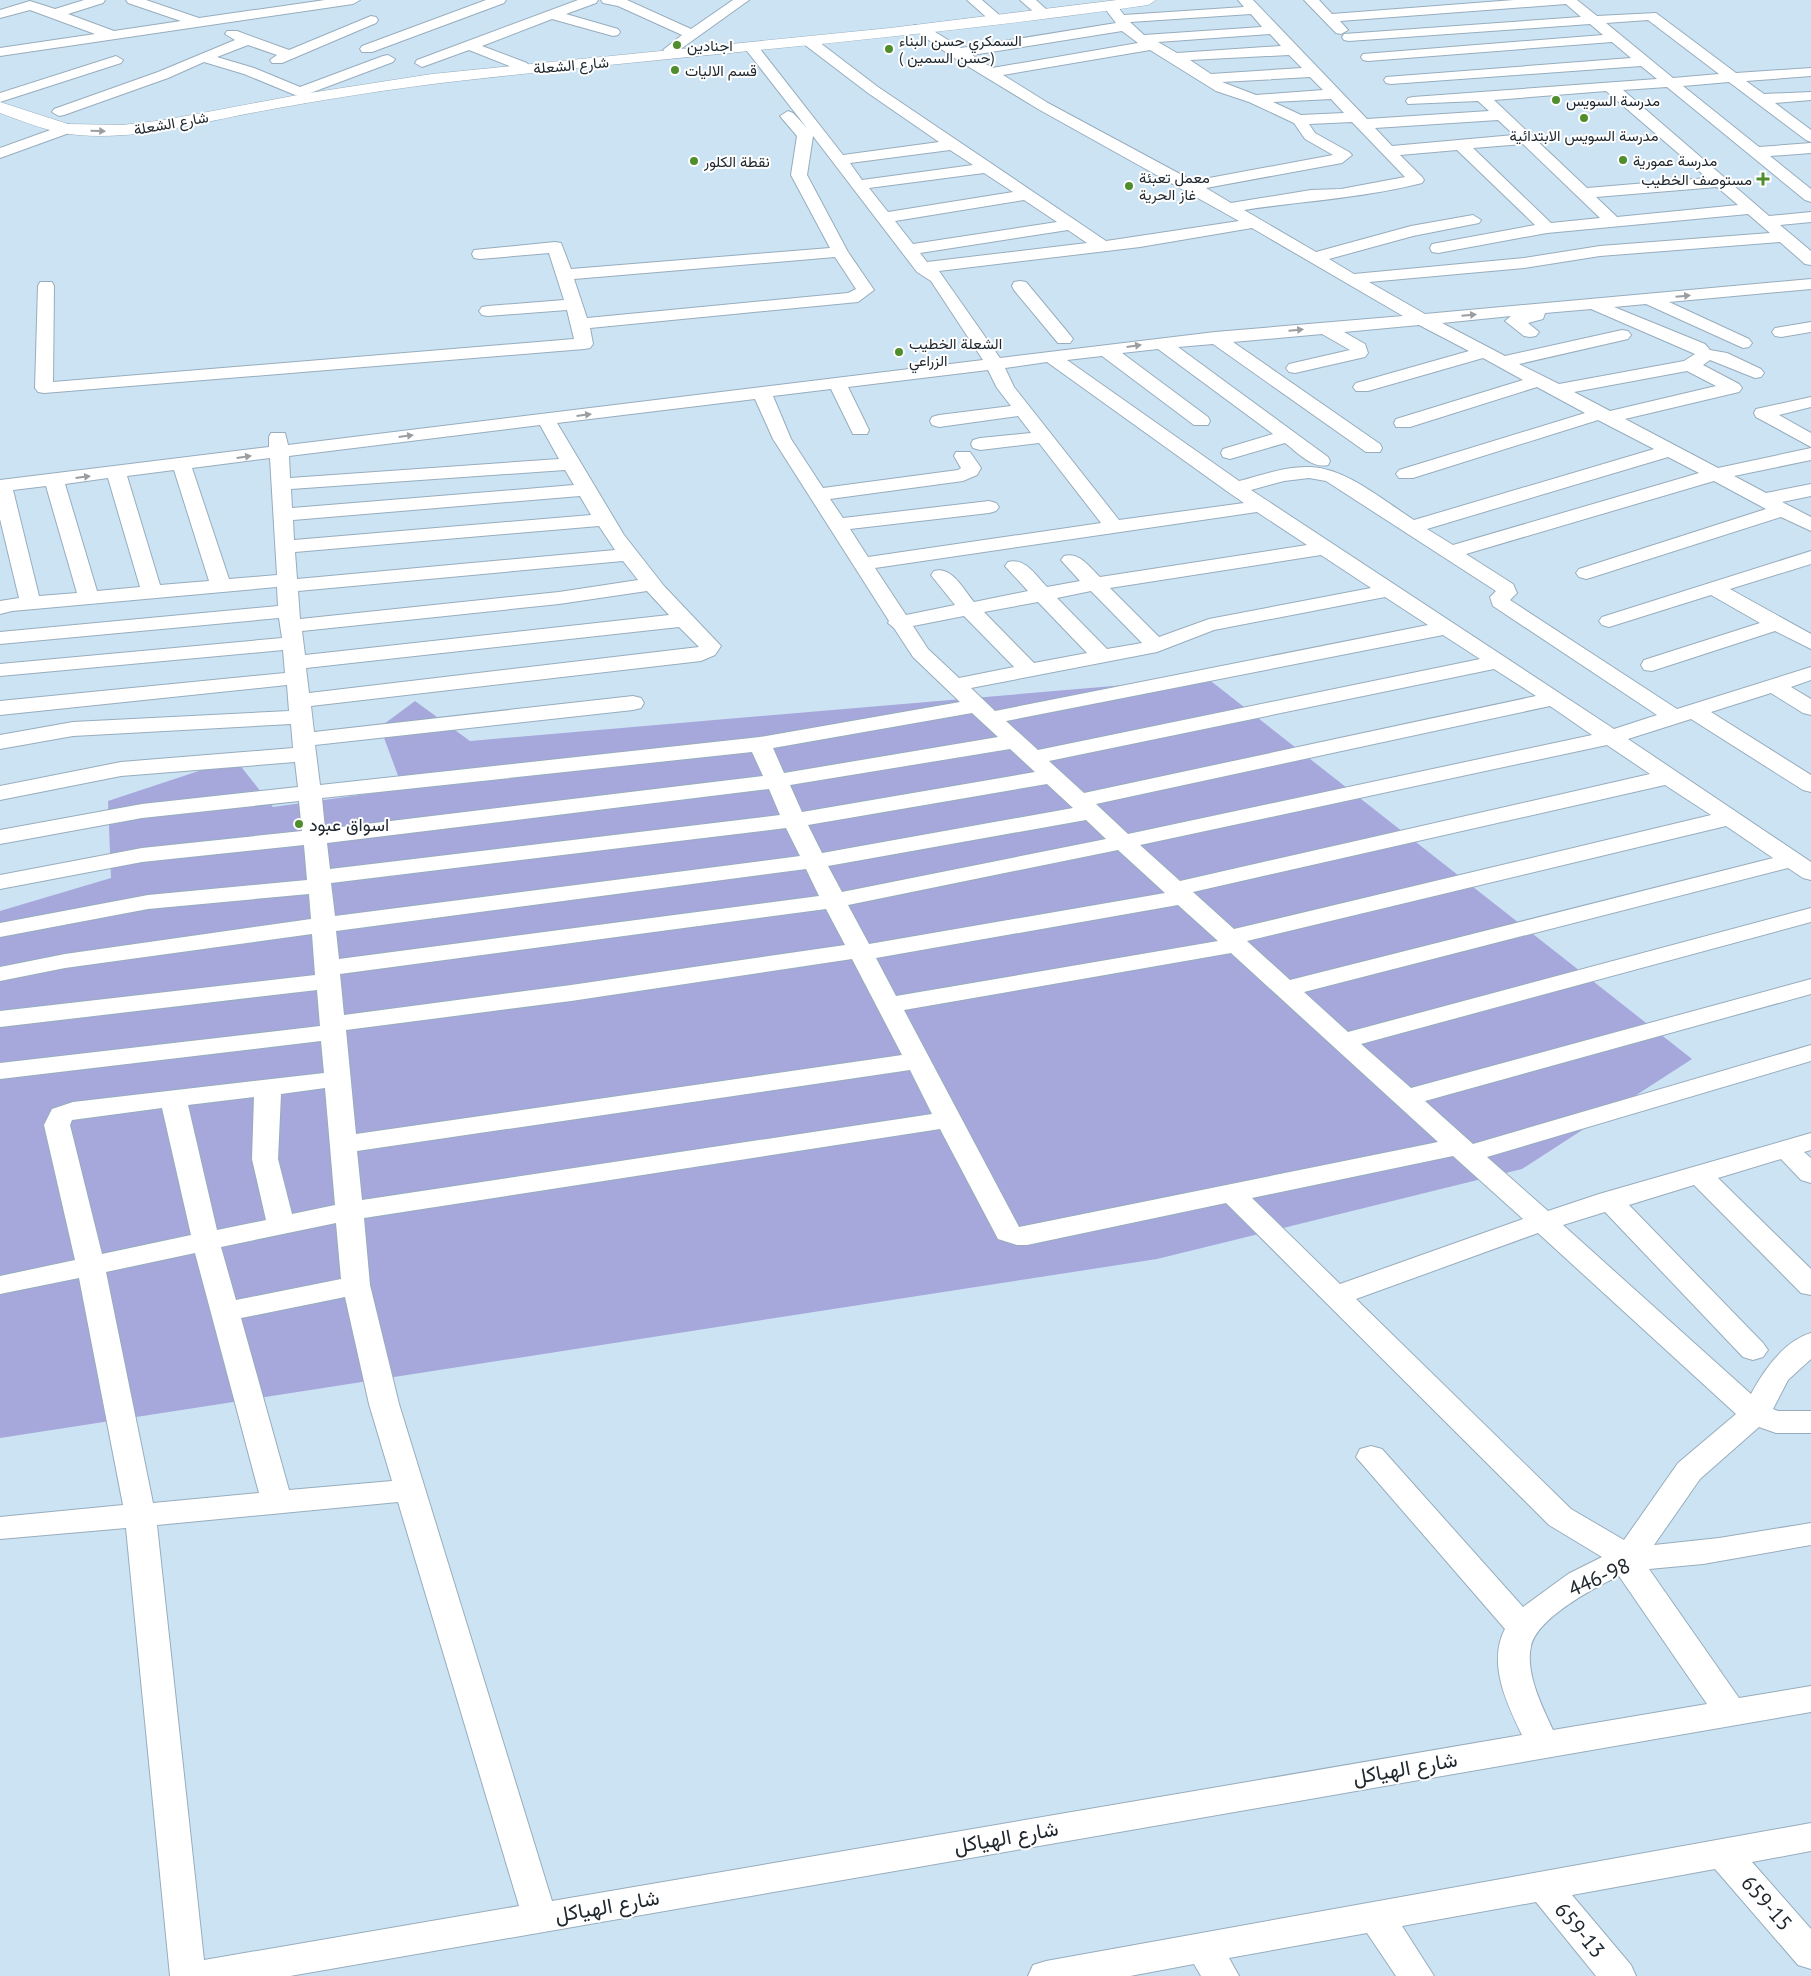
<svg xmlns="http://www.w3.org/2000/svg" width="1811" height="1976" font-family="'PT Sans',Vazirmatn,sans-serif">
	<rect width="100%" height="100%" fill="#cce3f4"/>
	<path fill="#a6a8db" d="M1207 678 1692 1059 1522 1169 1157 1259 0 1438V911L111 878 108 801 235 759 273 807 403 789 380 727 415 701 470 741Z"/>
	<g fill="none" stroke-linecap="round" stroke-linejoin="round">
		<g stroke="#97adbd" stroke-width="2">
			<path id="minor" d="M84 0H105L103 3 68 14 114 31 181 21 128 3 126 0H146L199 18 325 0H360L353 4 0 56V48L95 34 30 10 0 18V10L30 1 55 9Z
				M486 0H506L504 3 372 52H362L360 49 362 46Z
				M578 0H598L596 3 566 14 618 29 620 32 618 35 613 36 552 19 482 46 527 63 529 66 527 69H517L469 50 422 67 415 63 417 60Z
				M601 0H627L691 29 733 0H749L675 53 670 54 663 50 682 35 618 6 603 3Z
				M967 0H982L1005 20 1003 23H993Z
				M1020 0H1036L1047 10 1045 13H1035Z
				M1238 0H1253L1367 119 1489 111 1478 101 1408 104 1406 101 1408 98 1413 97 1657 79 1641 66 1391 84 1386 83 1384 80 1386 77 1631 58 1612 42 1368 61 1363 60 1361 57 1363 54 1603 35 1590 24 1349 41 1344 40 1342 37 1344 34 1581 17 1566 4 1340 21 1348 30 1341 34 1336 33 1304 0H1319L1332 14 1514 0H1577L1597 16 1656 13 1736 73 1811 68V76L1746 81 1764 94 1811 92V100L1775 103 1811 130V142L1806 140 1729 82 1683 86 1759 147 1811 143V153L1770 156 1811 189V202L1805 200 1667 87 1623 90 1769 216 1811 212V222L1780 225 1811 251V265L1805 264 1780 242 1600 256 1524 268 1369 282 1425 314 1811 279V289L1669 302 1749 339 1752 343 1749 347 1743 348 1646 304 1614 307 1705 344 1710 350 1727 353 1761 369 1764 373 1761 377 1755 378 1710 360 1703 365 1739 384 1742 388 1739 392 1625 419 1718 468 1811 448V460L1734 476 1766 493 1811 484V496L1782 502 1811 517V531L1781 517 1593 577 1586 579 1579 577 1576 573 1579 569 1766 509 1714 481 1466 554 1513 584 1517 593 1510 600 1677 709 1811 667V680L1791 687 1811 699V715L1803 713 1771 693 1711 712 1811 775V792L1803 790 1691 719 1628 739 1811 862V880L1803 878 1788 868 1304 992 1348 1032 1811 908V922L1361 1044 1411 1088 1811 979V994L1425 1101 1473 1144 1811 1045V1061L1487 1157 1548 1211 1599 1194 1811 1133V1150L1804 1152 1811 1158V1183L1801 1180 1781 1159 1718 1178 1811 1269V1295L1801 1293 1694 1185 1629 1205 1763 1343 1768 1350 1763 1357 1753 1360 1743 1357 1605 1212 1563 1225 1751 1394C1764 1370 1784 1341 1811 1333V1359L1788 1380 1773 1409 1778 1411H1811V1433H1776L1759 1427 1700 1479 1654 1545 1719 1538 1811 1523V1545L1703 1564 1649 1569 1739 1698 1811 1686V1712L290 1976H170L126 1528 0 1539V1517L123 1505 79 1278 0 1294V1276L75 1260 44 1125 52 1109 73 1102 324 1073 321 1041 0 1079V1063L320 1026 317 990 0 1027V1011L315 975 312 934 65 968 0 981V967L65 954 311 919 309 894 148 909 0 937V923L148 895 307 880 304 845 142 862 0 889V875L142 848 302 831 299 801 142 818 0 844V830L142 804 298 787 295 762 121 776 0 800V786L121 762 293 748 291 724 73 736 0 749V735L73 722 289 711 287 685 0 715V701L285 673 283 650 0 676V664L282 638 279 618 0 644V632L278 606 277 587 12 611 0 614V601L19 598 0 519V480L269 447V437L271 433H285L288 445 983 360 931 281 917 272 813 136 807 175 848 252 874 290 858 302 590 328 593 344 590 348 584 349 44 393 38 392 35 388 38 286 40 282H52L54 286 53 382 574 339 567 310 488 316 482 315 479 311 482 307 488 306 564 300 549 253 480 259 474 258 472 254 474 250 555 242 561 243 571 269 830 248 791 175 797 136 780 116 788 111 793 113 807 128 747 51 745 48 747 45H757L843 155 939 142 868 93 805 45 803 42 810 38 815 39 878 87 1106 241 1239 221 1038 109 951 56 912 28 914 25H924L961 48 1116 23 1103 6 1110 2 1115 3 1124 15 1244 7ZM1251 14 1262 27 1144 35 1130 22ZM1648 20 1719 74 1673 78 1606 23ZM1122 31 1138 43 992 68 972 55ZM1270 34 1281 46 1177 53 1158 42ZM1150 50 1216 91 1249 102 1294 123 1305 139 1333 155 1193 181 1048 103 1003 75ZM1289 55 1302 68 1211 74 1190 60ZM1310 77 1323 90 1256 95 1222 82ZM1606 91 1707 178 1587 188 1494 100ZM1331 99 1344 113 1301 115 1273 102ZM1498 120 1514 135 1392 146 1375 128ZM1352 122 1405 177 1341 189 1311 190 1231 203 1206 188 1342 163 1352 155 1349 152 1315 133 1309 124ZM1523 144 1600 218 1551 223 1473 148ZM950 150 973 165 862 180 850 163ZM1457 150 1535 225 1432 244 1430 248 1432 252 1438 253 1547 233 1748 214 1770 233 1600 246 1524 258 1354 274 1329 259 1413 236 1479 223 1481 220 1473 215 1411 226 1316 252 1244 210C1303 201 1363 198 1422 183L1424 180 1422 177 1400 155ZM984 173 1013 192 888 212 869 188ZM1717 187 1738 205 1617 217 1596 197ZM1024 200 1057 222 913 244 895 221ZM1252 228 1403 316 1215 332 1000 358 939 271 1140 247ZM1068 230 1087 243 927 262 920 253ZM835 257 856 289 848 293 587 318 574 279ZM1591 309 1695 354 1684 361 1559 384 1519 364 1628 339 1631 335 1628 331 1622 330 1505 356 1442 323 1511 316 1505 321 1524 336 1530 337 1536 336 1539 332 1528 323 1543 319 1545 313ZM1419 325 1469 351 1356 383 1353 387 1356 391H1368L1483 358 1523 380 1396 419 1394 423 1396 427H1410L1537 387 1585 413 1399 470 1396 474 1399 478H1413L1598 420 1654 449 1414 520C1384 501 1346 468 1310 467 1286 466 1262 475 1239 481L1067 360 1102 356 1194 425H1208L1210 421 1208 417 1122 353 1158 349 1273 434 1223 449 1221 453 1223 457 1230 459 1285 443C1297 452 1312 469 1328 465L1330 461 1328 457 1178 347 1213 344 1366 452H1380L1382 448 1380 444 1233 342 1322 334 1350 350 1289 364 1286 368 1289 372 1295 373 1365 357 1368 353 1365 344 1344 332ZM1047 362 1228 492 1244 503 1119 520 1014 387 1005 368ZM988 370 997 388 1011 406 939 415 932 417 930 421 932 425 939 427 1018 416 1031 433 980 438 973 440 971 444 973 448 980 450 1039 443 1101 523 868 557 850 529 989 513 996 511 999 507 996 503 989 501 843 518 830 499 963 481 977 475 981 468 970 452H956L954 456 961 468 958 470 823 488 791 439 773 396 831 389 851 430 853 434H867L869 430 848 387ZM1687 371 1716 386 1610 411 1574 392ZM755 399 773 439 889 621 888 623 894 628 913 657 960 702 760 737 320 785 315 745 633 710 641 708 644 703 641 698 633 696 314 732 311 706 701 661 715 655 721 646 664 586 624 535 557 423ZM540 425 559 459 290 478 289 456ZM1668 457 1699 473 1453 545 1427 529ZM270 458 277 575 229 579 192 468ZM174 470 209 581 160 585 127 476ZM565 470 574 485 292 508 291 489ZM108 478 140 587 97 591 65 484ZM1309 478 1326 481 1496 591 1490 597 1493 606 1657 715 1614 729 1251 490 1284 481ZM46 486 77 593 39 596 13 490ZM580 496 591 515 294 540 293 520ZM1257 512 1307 545 1100 577C1089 567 1080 552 1064 556L1061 560 1080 581 1047 587C1036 576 1025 557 1008 562L1005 566 1028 591 974 602C963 589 952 566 934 571L931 575 955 605 906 615 875 568ZM599 526 615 550 297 579 295 552ZM1321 555 1371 588 1209 619 1159 637 1110 588ZM623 561 638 580 559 592 300 619 298 591ZM647 591 669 615 305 655 302 631 559 604ZM1091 591 1142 643 1107 649 1057 598ZM1385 597 1428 625 995 711 971 688 1157 652 1214 630ZM1038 602 1087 653 1034 663 984 612ZM964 616 1014 667 959 678 928 649 913 626ZM679 627 699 647 309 693 306 668ZM1443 635 1480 659 1038 750 1006 721ZM1494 669 1536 696 1084 793 1049 761ZM1550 706 1592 735 1128 834 1096 804ZM972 713 998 737 784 773 773 748ZM1607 745 1650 774 1180 881 1140 845ZM1010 749 1035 772 802 812 790 785ZM752 752 763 776 325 829 322 798ZM1047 784 1073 808 822 853 808 825ZM1665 785 1711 815 1234 929 1193 892ZM769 789 780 815 330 869 327 843ZM1086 820 1106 839 842 892 828 866ZM1726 826 1773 858 1290 980 1247 941ZM786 828 800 856 335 916 331 883ZM1118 850 1165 893 869 944 848 905ZM806 869 819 896 339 959 336 931ZM1178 905 1218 941 896 996 876 958ZM826 909 845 945 571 985 344 1015 340 974ZM1231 953 1438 1142 1019 1227 904 1010ZM852 959 902 1055 356 1134 346 1030 571 1001ZM910 1070 932 1114 362 1200 357 1151ZM325 1088 335 1205 292 1214 278 1159 281 1094ZM254 1097 252 1159 266 1220 217 1230 188 1105ZM162 1108 191 1235 102 1254 70 1125 72 1120ZM940 1129 998 1239 1017 1245H1027L1226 1203 1549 1525 1602 1557 1568 1574 1523 1607 1382 1449 1371 1446 1360 1449 1356 1457 1505 1629C1487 1663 1507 1704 1522 1735L552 1901 399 1404 370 1285 364 1218ZM1453 1156 1523 1219 1340 1284 1252 1198ZM336 1223 341 1279 236 1300 221 1247ZM1538 1233 1736 1414 1678 1463 1624 1540 1571 1509 1356 1299ZM195 1253 259 1493 153 1503 106 1272ZM345 1297 369 1404 392 1481 289 1490 241 1318ZM398 1502 519 1906 204 1960 157 1525ZM1619 1576 1707 1704 1553 1730C1542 1706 1525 1673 1531 1646 1537 1618 1595 1587 1619 1576Z
				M371 16 376 17 378 20 376 23 282 63H272L270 60 277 55 248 45 217 57 254 68 300 87 383 56 388 55 395 59 393 62 305 95H295L244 74 204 62 168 78 64 115 59 116 52 112 54 109 158 72 235 40 225 34 227 31H237L289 50Z
				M116 56 123 60 121 63 0 102V93Z
				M67 124 72 126 75 129 72 132 0 158V148Z
				M1020 281 1026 282 1070 335 1073 339 1070 343H1058L1014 290 1012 286 1014 282Z
				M1811 322V332L1781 337 1775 336 1772 332 1775 328Z
				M1811 397V407L1779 415 1811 433V447L1756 417 1754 413 1756 409Z
				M1811 551V564L1730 589 1811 634V649L1775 631 1652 671 1644 670 1641 665 1644 660 1760 623 1711 595 1609 627 1602 625 1599 621 1602 617Z
				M1811 1823V1851L1752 1862 1811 1929V1969L1798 1965 1715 1869 1572 1895 1631 1965 1636 1976H1596L1536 1902 1402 1926 1434 1976H1396L1367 1933 1229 1958 1239 1976H1201L1194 1964 1130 1976H1028L1033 1965 1046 1961Z"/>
		</g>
		<g stroke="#97adbd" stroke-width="1">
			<path id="major" d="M1117 0H1156L1148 5C919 38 688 55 458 81 389 89 320 100 251 113 194 124 137 140 78 135 51 133 25 122 0 113V102L68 124 122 125 165 120 303 94 432 74 890 28Z"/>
		</g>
		<use href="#minor" fill="#fff" fill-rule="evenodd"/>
		<use href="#major" fill="#fff" fill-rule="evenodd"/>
	</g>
	<defs><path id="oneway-solid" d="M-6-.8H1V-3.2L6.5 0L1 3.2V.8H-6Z" transform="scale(1.25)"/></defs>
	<g fill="#9b9ea1">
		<use href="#oneway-solid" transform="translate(98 131) rotate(2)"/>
		<use href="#oneway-solid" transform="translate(1683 296) rotate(-5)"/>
		<use href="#oneway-solid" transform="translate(1469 315) rotate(-5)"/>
		<use href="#oneway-solid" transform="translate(1296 330) rotate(-5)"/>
		<use href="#oneway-solid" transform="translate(1134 346) rotate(-8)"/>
		<use href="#oneway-solid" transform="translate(584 415) rotate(-7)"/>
		<use href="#oneway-solid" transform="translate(406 436) rotate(-7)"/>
		<use href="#oneway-solid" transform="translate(244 457) rotate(-8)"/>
		<use href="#oneway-solid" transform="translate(83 477) rotate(-7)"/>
	</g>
	<g fill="#508d2c" stroke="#fff" stroke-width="2">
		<circle cx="677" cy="45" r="5"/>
		<circle cx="889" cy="49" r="5"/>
		<circle cx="675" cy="70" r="5"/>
		<circle cx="1556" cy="100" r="5"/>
		<circle cx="1584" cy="118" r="5"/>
		<circle cx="1623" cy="160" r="5"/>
		<circle cx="694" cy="161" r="5"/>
		<path d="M1760.5 171.5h5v5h5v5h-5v5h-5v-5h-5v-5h5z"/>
		<circle cx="1129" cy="186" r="5"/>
		<circle cx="899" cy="352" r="5"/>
		<circle cx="299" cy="824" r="5"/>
	</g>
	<g text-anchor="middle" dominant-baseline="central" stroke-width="4" stroke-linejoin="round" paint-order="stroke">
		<g font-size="15" fill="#20282f" stroke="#fff" text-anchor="start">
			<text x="899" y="40">السمكري حسن البناء<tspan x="899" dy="17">( حسن السمين)</tspan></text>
			<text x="687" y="45">اجنادين</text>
			<text x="685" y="70">قسم الاليات</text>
			<text x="1566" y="100">مدرسة السويس</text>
			<text x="1584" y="135" text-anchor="middle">مدرسة السويس الابتدائية</text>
			<text x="1633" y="160">مدرسة عمورية</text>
			<text x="704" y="161">نقطة الكلور</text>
			<text x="1139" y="177">معمل تعبئة<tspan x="1139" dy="17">غاز الحرية</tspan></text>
			<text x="1752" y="179" text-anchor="end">مستوصف الخطيب</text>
			<text x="909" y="343">الشعلة الخطيب<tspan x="909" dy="17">الزراعي</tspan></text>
		</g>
		<g font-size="15" fill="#20282f" stroke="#fff">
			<text transform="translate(571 65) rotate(-5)">شارع الشعلة</text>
			<text transform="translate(171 123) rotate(-10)">شارع الشعلة</text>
		</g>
		<g font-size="18" fill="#20282f" stroke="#fff" text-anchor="start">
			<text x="309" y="824">اسواق عبود</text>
		</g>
		<g font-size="21" fill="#20282f" stroke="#fff">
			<text transform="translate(1599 1577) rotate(-24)">446-98</text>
			<text transform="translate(1405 1768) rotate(-10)">شارع الهياكل</text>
			<text transform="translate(1006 1837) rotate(-10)">شارع الهياكل</text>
			<text transform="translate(1767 1903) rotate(49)">659-15</text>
			<text transform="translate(607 1906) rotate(-10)">شارع الهياكل</text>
			<text transform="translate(1580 1930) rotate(50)">659-13</text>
		</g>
	</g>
</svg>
